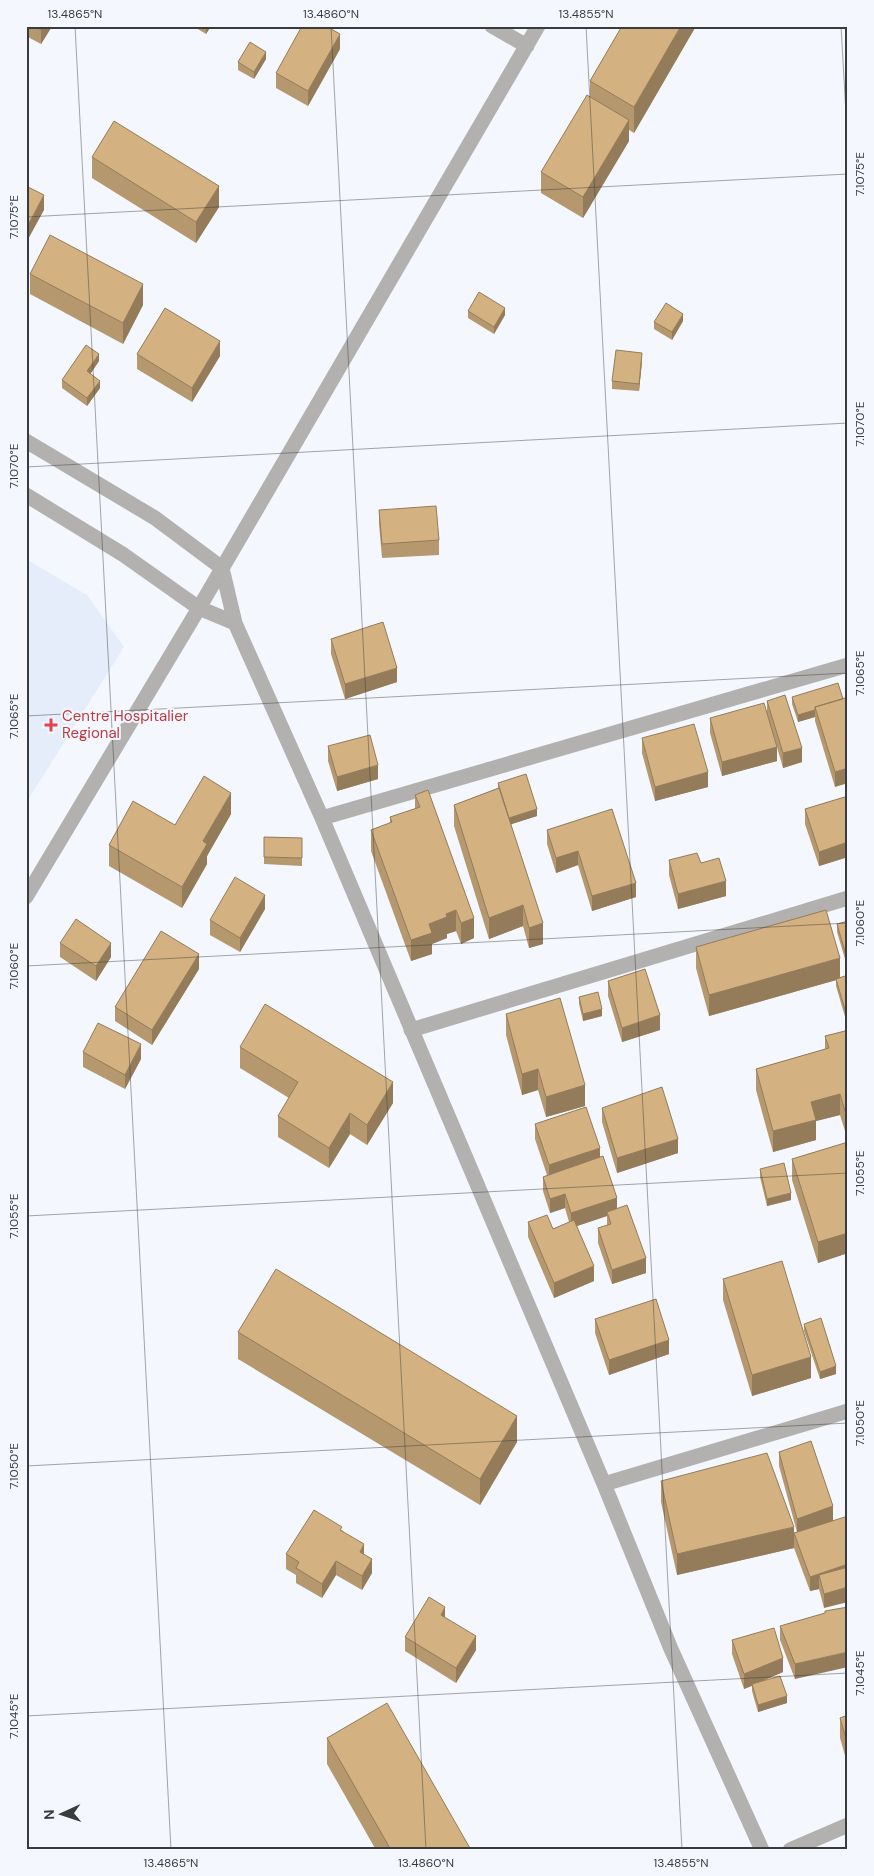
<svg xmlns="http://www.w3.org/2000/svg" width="874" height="1876" font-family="'DM Sans',sans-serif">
	<rect width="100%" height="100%" fill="#f4f8fe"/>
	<path fill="#e4edf9" d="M26 559 87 595 124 647 26 803Z"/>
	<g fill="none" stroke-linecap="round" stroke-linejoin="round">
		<path stroke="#b3b1af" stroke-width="15" d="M492 26 527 46
			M26 441 155 518 222 568 235 623 322 818 604 1484 671 1649 762 1850
			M26 495 124 555 199 608 235 623
			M322 818 848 665
			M26 897 199 608 538 26
			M411 1030 848 898
			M604 1484 848 1411
			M790 1850 848 1825"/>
	</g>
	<path fill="#b5986e" d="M26 26H55L54 29 51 28 41 44 26 36Z
		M193 26H211L206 34Z
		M622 26H696L634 133 629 130V141L583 218 541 193V172L590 97V81Z
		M340 49 308 106 276 88V73Z
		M266 59 254 79 238 70V62Z
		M92 157 219 207 196 243 92 178Z
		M30 274 143 305 123 344 30 294Z
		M468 311 505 315 494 334 468 318Z
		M683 321 672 340 654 329V322Z
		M137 354 220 356 192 402 137 369Z
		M99 361 90 374 100 388 87 406 62 388V380Z
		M642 361 639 391 612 389V381Z
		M379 510 439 540V555L382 558 379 524Z
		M331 639 397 682 345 699 331 654Z
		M792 697 843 699 835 787 815 721V717L798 722 792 704Z
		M767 701 802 762 783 768 777 747V761L722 776 710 733V718L767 711Z
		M642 738 708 787 655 801 642 753Z
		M328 746 378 779 337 791 328 761Z
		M498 783 537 816 511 824 543 944 529 948 523 926 489 939 454 826V805L498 788Z
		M415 795 474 938 461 944 456 931 447 934V938L432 944V954L411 961 371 851V830L390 823V817L415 809Z
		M848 796V857L819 866 805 824V809Z
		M612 809 636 897 592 911 578 865 556 873 547 844V830Z
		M231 814 207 856V864L182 908 109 866V845L175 825Z
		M264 837 302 838V866L264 864Z
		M669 860 701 863 726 896 678 909 669 875Z
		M265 909 240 952 210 935V920Z
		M848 921V969L837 932V924Z
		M60 943 111 957 96 981 60 957Z
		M696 947 840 978 848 975V1027L836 986V980L709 1016 696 968Z
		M199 969 152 1045 115 1021V1007Z
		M608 981 660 1030 622 1042 608 996Z
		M579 997 602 1016 583 1021 579 1004Z
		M506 1014 585 1106 546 1117 538 1090 522 1095 506 1035Z
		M845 1031V1131L840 1115 816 1121V1140L773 1152 756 1090V1069L825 1049V1036Z
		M240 1047 393 1103 367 1145 350 1134 329 1168 278 1137V1116L289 1098 240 1068Z
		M83 1052 141 1059 125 1089 83 1067Z
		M602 1108 678 1153 617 1173 602 1122Z
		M535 1124 600 1158 617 1208 646 1273 612 1284 598 1243V1228L607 1225V1216L577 1226 594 1281 554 1298 528 1237V1222L553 1229 569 1222 565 1208 550 1213 543 1191V1177L547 1175 535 1139Z
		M848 1142V1253L818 1263 792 1180V1159Z
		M760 1169 791 1200 767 1206 760 1177Z
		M723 1279 811 1378 752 1396 723 1300Z
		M595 1319 669 1354 609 1375 595 1333Z
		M804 1324 836 1374 820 1379 804 1331Z
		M238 1332 517 1442 480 1505 238 1359Z
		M779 1452 833 1506 824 1608 819 1589 810 1591 794 1548 677 1575 661 1502V1481L794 1533 797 1532 779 1466Z
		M342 1530 364 1555 372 1573 362 1590 336 1575 322 1598 296 1583V1575L286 1569V1554Z
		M848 1607 795 1679 780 1640V1626Z
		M405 1637 476 1650 456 1683 405 1651Z
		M732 1640 783 1672 764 1680 787 1703 758 1712 752 1691V1686L744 1689 732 1654Z
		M848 1715V1766L840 1738V1718Z
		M327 1738 471 1850H376L327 1764Z"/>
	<path fill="#947c5a" d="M43 26H51V28L41 44V30Z
		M206 26H211L206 34Z
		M681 26H696L634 133V107Z
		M340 34V49L308 106V91Z
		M266 52V59L254 79V72Z
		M629 120V141L583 218V197Z
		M219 186V207L196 243V222Z
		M44 195V210L26 243V229Z
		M143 284V305L123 344V323Z
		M505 308V315L494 334V327Z
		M683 314V321L672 340V332Z
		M220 341V356L192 402V388Z
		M642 353V361L639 391V384Z
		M99 354V361L87 379V371Z
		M100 381V388L87 406V398Z
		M397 668V682L345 699V684Z
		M815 710V717L798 722V715Z
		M777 747V761L722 776V762Z
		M802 748V762L783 768V753Z
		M378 765V779L337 791V777Z
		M848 768V783L835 787V772Z
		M708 772V787L655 801V787Z
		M231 793V814L207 856V864L182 908V887L203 841Z
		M537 809V816L509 825V818Z
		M848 842V857L819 866V852Z
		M578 851V865L556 873V858Z
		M726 881V896L678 909V894Z
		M636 883V897L592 911V896Z
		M265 895V909L240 952V938Z
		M523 905V926L489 939V918Z
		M456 910V931L447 934V938L432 944V954L411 961V940L429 924 446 914Z
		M474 918V938L461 944V923Z
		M543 923V944L529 948V928Z
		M111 943V957L96 981V966Z
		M199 954V969L152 1045V1030Z
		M840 958V979L709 1016V995Z
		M602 1009V1016L583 1021V1014Z
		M660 1015V1030L622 1042V1028Z
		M141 1044V1059L125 1089V1075Z
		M538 1069V1090L522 1095V1074Z
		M393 1082V1103L367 1145V1125Z
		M585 1085V1106L546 1117V1097Z
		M840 1094V1115L816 1121V1140L773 1152V1131L811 1102Z
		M848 1110V1130L845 1131V1111Z
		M350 1113V1134L329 1168V1148Z
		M678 1139V1153L617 1173V1158Z
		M600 1148V1162L549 1180V1165Z
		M791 1193V1200L767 1206V1199Z
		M565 1194V1208L550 1213V1199Z
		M617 1198V1212H607V1216L571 1228V1213Z
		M848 1233V1253L818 1263V1242Z
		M646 1258V1273L612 1284V1270Z
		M594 1266V1281L554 1298V1283Z
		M669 1340V1354L609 1375V1360Z
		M811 1357V1378L752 1396V1375Z
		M836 1366V1374L820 1379V1372Z
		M517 1416V1442L480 1505V1479Z
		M833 1506V1521L797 1533V1519Z
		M794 1527V1548L677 1575V1554Z
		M364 1544V1559L360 1552Z
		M372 1559V1573L362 1590V1576Z
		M336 1561V1575L322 1598V1584Z
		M848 1564V1578L819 1575V1589L810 1591V1577Z
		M848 1587V1602L824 1608V1594Z
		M445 1607V1622L441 1615Z
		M476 1636V1650L456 1683V1668Z
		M848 1652V1667L795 1679V1664Z
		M783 1658V1672L744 1689V1674Z
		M787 1696V1703L758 1712V1705Z"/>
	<path fill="#d3b180" stroke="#947c5a" d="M34 26H43L41 30Z
		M302 26H326L340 34 308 91 276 73Z
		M622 26H681L634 107 590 81Z
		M250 42 266 52 254 72 238 62Z
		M587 95 629 120 583 197 541 172Z
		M114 121 219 186 196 222 92 157Z
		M26 186 44 195 26 229Z
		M50 235 143 284 123 323 30 274Z
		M479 292 505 308 494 327 468 311Z
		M666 303 683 314 672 332 654 322Z
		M165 308 220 341 192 388 137 354Z
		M86 345 99 354 87 371 100 381 87 398 62 380Z
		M616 350 642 353 639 384 612 381Z
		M436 506 439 540 382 544 379 510Z
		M383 622 397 668 345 684 331 639Z
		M838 683 843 699 815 707V710L798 715 792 697Z
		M785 695 802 748 783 753 767 701Z
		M848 697V768L835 772 815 707Z
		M764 703 777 747 722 762 710 718Z
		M694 724 708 772 655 787 642 738Z
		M370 735 378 765 337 777 328 746Z
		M526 774 537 809 509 818 498 783Z
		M204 776 231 793 203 841 207 844 182 887 109 845 133 801 175 825Z
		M499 788 543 923 529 928 523 905 489 918 454 805Z
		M428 790 474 918 461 923 456 910 446 914 447 917 429 924 432 933 411 940 371 830 392 822 390 817 420 807 415 795Z
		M848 796V842L819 852 805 809Z
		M612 809 636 883 592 896 578 851 556 858 547 830Z
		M264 837 302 838V858L264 857Z
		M697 853 701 863 719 858 726 881 678 894 669 860Z
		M235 877 265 895 240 938 210 920Z
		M826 910 840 958 709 995 696 947Z
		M76 919 111 943 96 966 60 943Z
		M848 921V962L837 924Z
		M161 931 199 954 152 1030 115 1007Z
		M645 969 660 1015 622 1028 608 981Z
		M848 975V1020L836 979Z
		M598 992 602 1009 583 1014 579 997Z
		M560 998 585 1085 546 1097 538 1069 522 1074 506 1014Z
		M265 1004 393 1082 367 1125 350 1113 329 1148 278 1116 298 1082 240 1047Z
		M98 1023 141 1044 125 1075 83 1052Z
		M845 1031 848 1040V1110L845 1111 840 1094 811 1102 816 1120 773 1131 756 1069 829 1048 825 1036Z
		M662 1087 678 1139 617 1158 602 1108Z
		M586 1107 600 1148 549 1165 535 1124Z
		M848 1142V1233L818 1242 792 1159Z
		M603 1156 617 1198 571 1213 565 1194 550 1199 543 1177Z
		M784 1163 791 1193 767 1199 760 1169Z
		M627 1205 646 1258 612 1270 598 1228 611 1224 607 1212Z
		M547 1215 553 1229 574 1220 594 1266 554 1283 528 1222Z
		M782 1261 811 1357 752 1375 723 1279Z
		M276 1269 517 1416 480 1479 238 1332Z
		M656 1299 669 1340 609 1360 595 1319Z
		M821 1318 836 1366 820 1372 804 1324Z
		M811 1441 833 1506 797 1519 779 1452Z
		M767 1453 794 1527 677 1554 661 1481Z
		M314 1510 342 1527 340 1530 364 1544 360 1552 372 1559 362 1576 336 1561 322 1584 296 1568 299 1562 286 1554Z
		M848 1516V1564L810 1577 794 1533Z
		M848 1567V1587L824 1594 819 1575Z
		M429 1597 445 1607 441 1615 476 1636 456 1668 405 1637Z
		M848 1607V1652L795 1664 780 1626 825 1613V1611Z
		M774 1628 783 1658 744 1674 732 1640Z
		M780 1676 787 1696 758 1705 752 1684Z
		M387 1703 471 1850H391L327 1738Z
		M848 1715V1745L840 1718Z"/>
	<path fill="none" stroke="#393b3d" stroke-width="1" stroke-opacity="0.45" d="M75 26 171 1850M331 26 426 1850M586 26 682 1850M841 26 848 149M26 217 848 174M26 467 848 423M26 716 848 673M26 966 848 923M26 1216 848 1173M26 1466 848 1423M26 1716 848 1673"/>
	<path fill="#e0444e" stroke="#f4f8fe" stroke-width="2" d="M48.5 717.5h5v5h5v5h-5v5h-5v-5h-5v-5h5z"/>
	<g text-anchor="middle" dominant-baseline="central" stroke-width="4" stroke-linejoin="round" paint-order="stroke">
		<g font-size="15" fill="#be3a42" stroke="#f4f8fe" text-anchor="start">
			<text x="62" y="716">Centre Hospitalier<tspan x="62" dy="17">Regional</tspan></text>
		</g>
	</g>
	<rect width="874" height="1876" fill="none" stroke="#f4f8fe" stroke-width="55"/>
	<g transform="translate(62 1814) rotate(267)" stroke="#f4f8fe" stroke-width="4" paint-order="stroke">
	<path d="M0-4L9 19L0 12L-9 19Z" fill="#393b3d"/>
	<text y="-8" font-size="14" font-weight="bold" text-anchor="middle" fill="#393b3d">N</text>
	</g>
	<rect x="28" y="28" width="818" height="1820" fill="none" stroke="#393b3d" stroke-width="2"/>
	<g font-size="12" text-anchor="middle" fill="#393b3d">
		<text x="75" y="18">13.4865°N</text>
		<text x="331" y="18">13.4860°N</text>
		<text x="586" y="18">13.4855°N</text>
		<text transform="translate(860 174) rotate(-90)" y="4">7.1075°E</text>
		<text transform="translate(14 217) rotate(-90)" y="4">7.1075°E</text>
		<text transform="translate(860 424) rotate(-90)" y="4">7.1070°E</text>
		<text transform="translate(14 466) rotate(-90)" y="4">7.1070°E</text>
		<text transform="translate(860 673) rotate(-90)" y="4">7.1065°E</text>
		<text transform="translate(14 716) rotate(-90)" y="4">7.1065°E</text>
		<text transform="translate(860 923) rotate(-90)" y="4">7.1060°E</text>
		<text transform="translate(14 966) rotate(-90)" y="4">7.1060°E</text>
		<text transform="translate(860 1173) rotate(-90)" y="4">7.1055°E</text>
		<text transform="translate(14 1216) rotate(-90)" y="4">7.1055°E</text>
		<text transform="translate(860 1423) rotate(-90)" y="4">7.1050°E</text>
		<text transform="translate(14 1466) rotate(-90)" y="4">7.1050°E</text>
		<text transform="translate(860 1673) rotate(-90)" y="4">7.1045°E</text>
		<text transform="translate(14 1716) rotate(-90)" y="4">7.1045°E</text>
		<text x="171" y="1867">13.4865°N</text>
		<text x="426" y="1867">13.4860°N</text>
		<text x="681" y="1867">13.4855°N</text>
	</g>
</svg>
